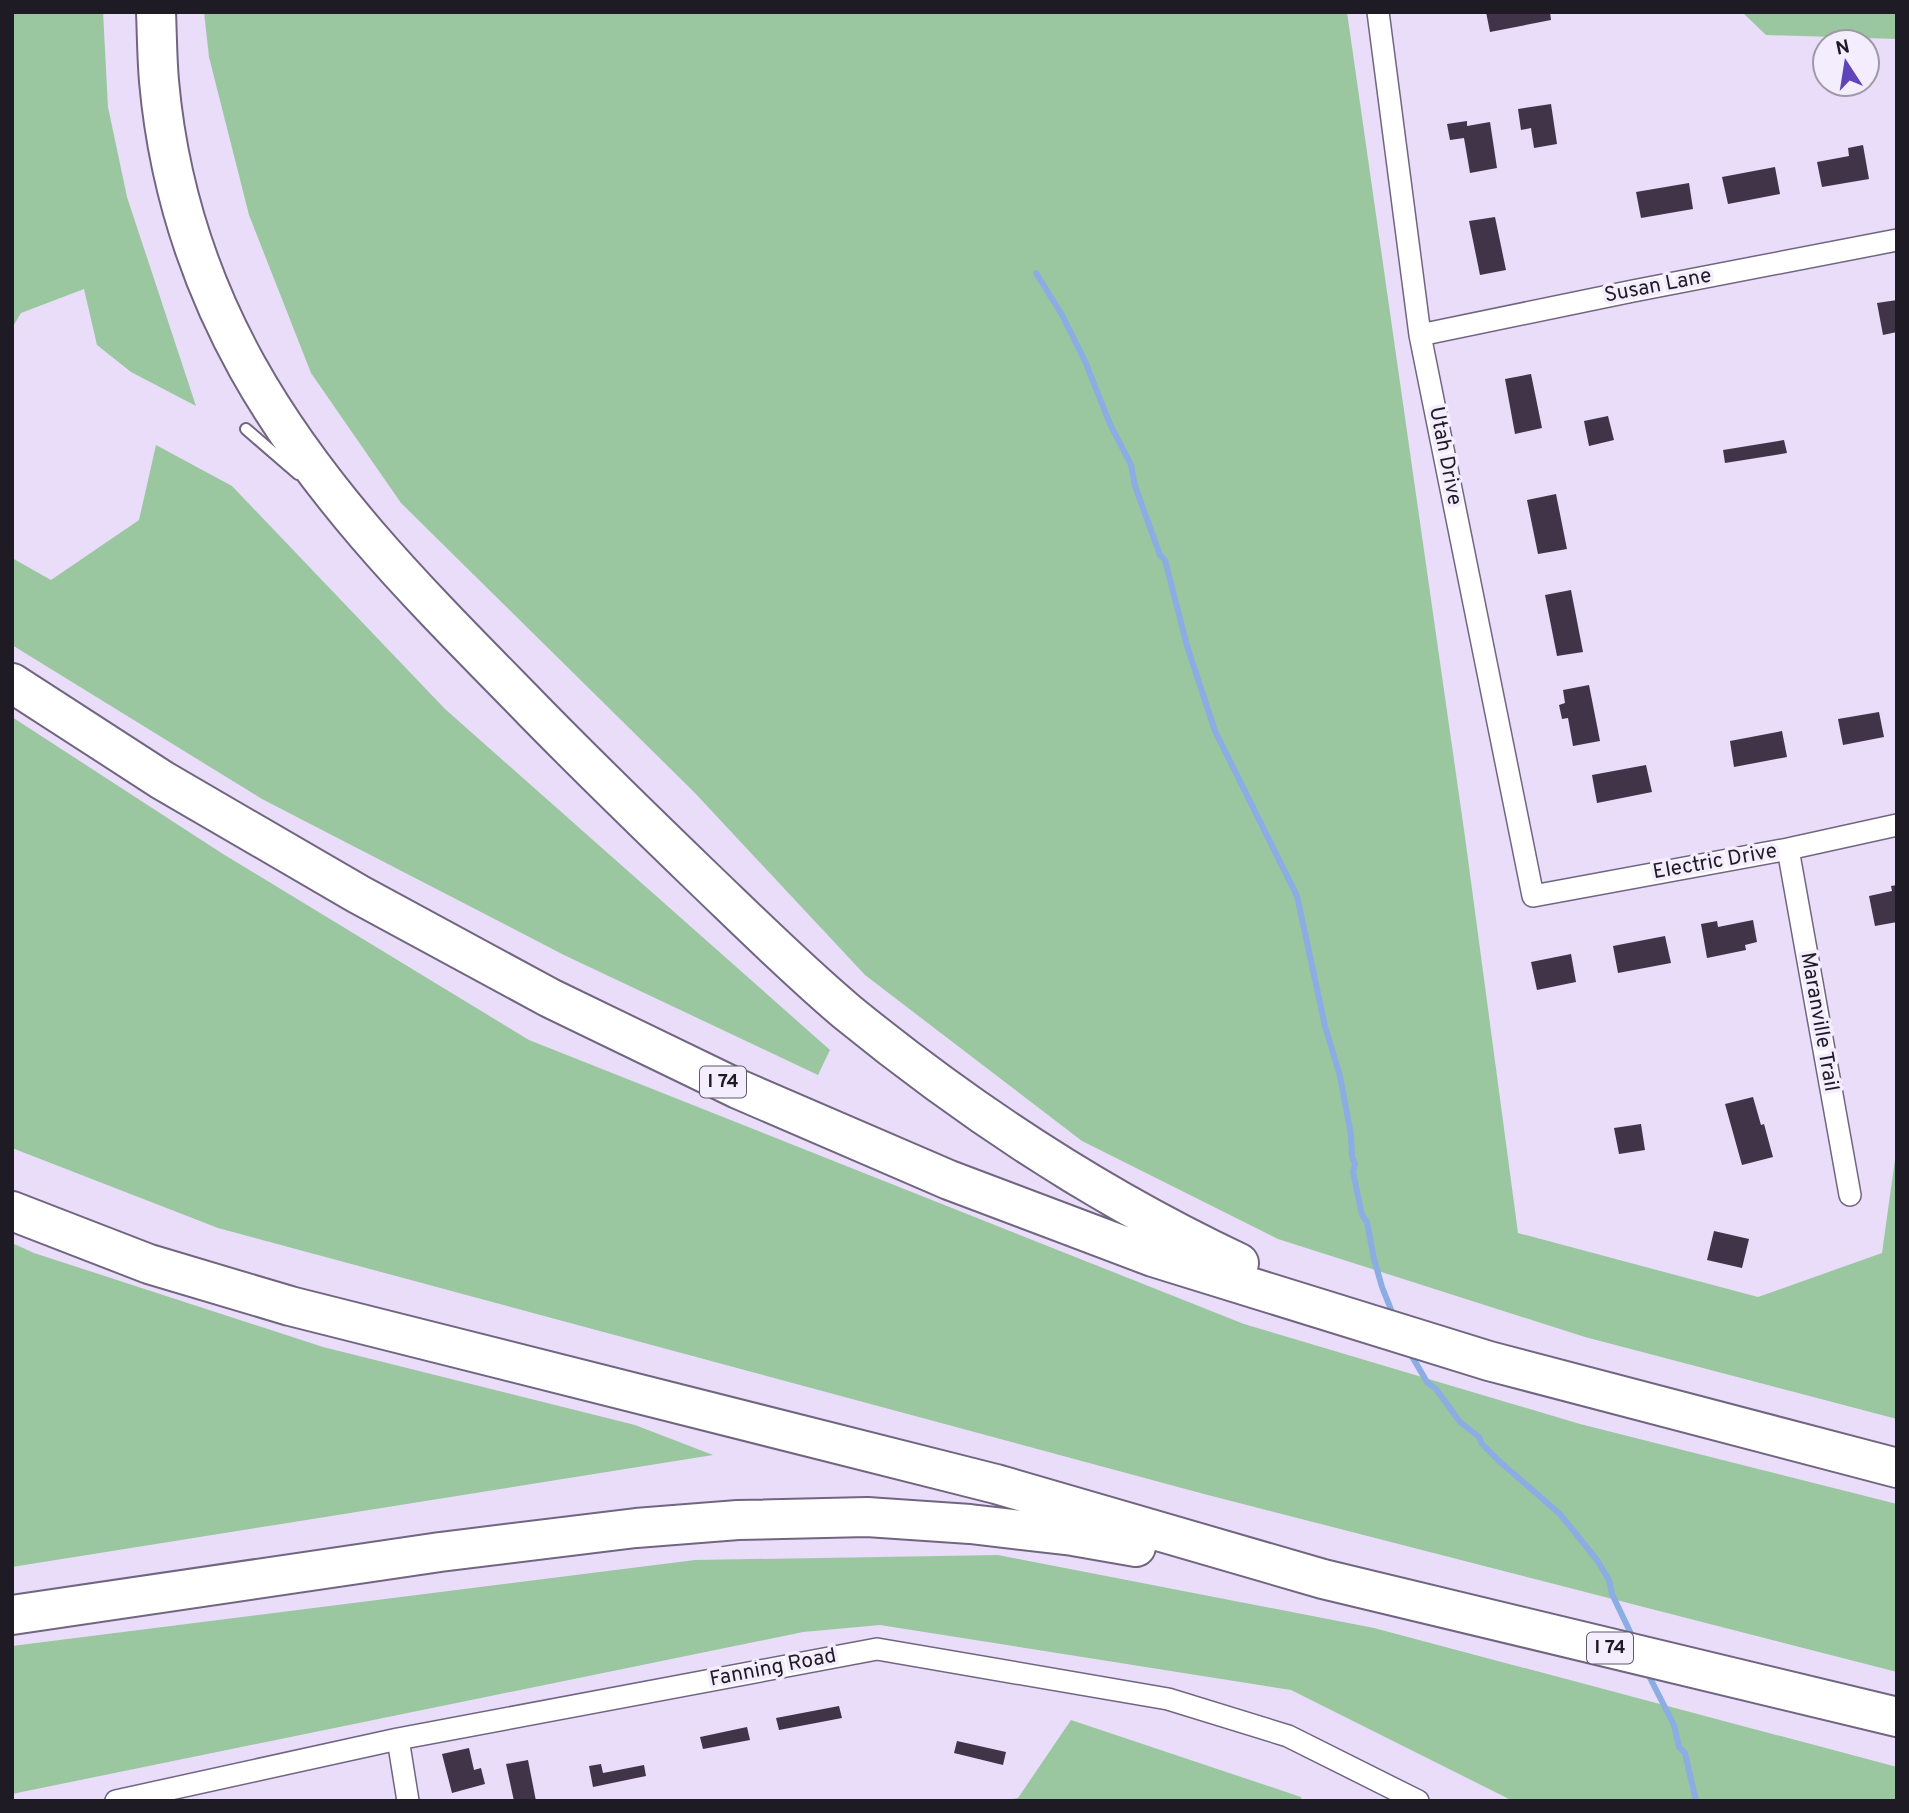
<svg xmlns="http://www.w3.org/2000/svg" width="1909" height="1813" font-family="Overpass,sans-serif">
	<rect width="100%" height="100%" fill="#e9ddfa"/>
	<path fill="#9ac79f" d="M12 12H103L108 107 127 197 196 406 131 372 97 345 84 289 21 313 12 328Z
		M204 12H1347L1465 837 1518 1233 1758 1297 1882 1253 1897 1145V1419L1585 1337 1278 1239 1082 1141 865 975 694 792 401 503 311 373 249 215 209 57Z
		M1742 12H1897V39L1766 35Z
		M156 445 232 486 445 709 830 1050 818 1075 564 955 262 799 12 645V558L51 580 139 520Z
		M12 717 223 854 529 1040 1244 1324 1580 1424 1897 1504V1672L1204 1494 218 1228 12 1148Z
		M12 1243 34 1253 323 1347 635 1425 713 1455 12 1567Z
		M998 1555 1374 1628 1897 1767V1801H1513L1291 1690 880 1625 803 1632 12 1794V1646L695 1560Z
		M1071 1720 1301 1797 1302 1801H1002L1018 1798Z"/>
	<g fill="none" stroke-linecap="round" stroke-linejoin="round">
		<path stroke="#8bade3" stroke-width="6" d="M1036 273 1061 313 1085 361 1110 424 1131 465 1135 486 1160 555 1165 560 1187 646 1215 731 1297 896 1325 1026 1340 1076 1351 1135 1352 1157 1355 1164 1353 1172 1362 1215 1367 1222 1374 1259 1382 1287 1394 1317
			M1410 1353 1427 1382 1436 1389 1460 1422 1479 1437 1482 1444 1499 1461 1560 1514 1597 1560 1609 1580 1612 1594 1634 1640
			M1647 1672 1674 1725 1679 1747 1685 1753 1696 1801"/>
	</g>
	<path fill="#413348" d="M1486 12H1550L1551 20 1490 32Z
		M1551 104 1557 144 1534 148 1531 128 1521 130 1518 109Z
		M1467 121V126L1490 122 1497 168 1470 173 1464 138 1450 140 1447 124Z
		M1863 145 1869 179 1822 187 1817 162 1849 156 1848 148Z
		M1775 167 1780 194 1728 204 1722 177Z
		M1689 183 1693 209 1641 218 1636 192Z
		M1495 217 1506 270 1480 275 1469 221Z
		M1897 300V332L1883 335 1877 303Z
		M1531 374 1542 428 1515 434 1505 379Z
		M1608 416 1614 440 1589 446 1584 421Z
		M1784 440 1787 453 1725 463 1723 450Z
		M1556 494 1567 549 1538 554 1527 500Z
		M1571 590 1583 652 1557 656 1545 595Z
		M1589 685 1600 741 1573 746 1568 718 1562 719 1559 705 1565 703 1563 690Z
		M1879 712 1884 737 1843 745 1838 719Z
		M1782 731 1787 757 1734 767 1730 741Z
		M1646 765 1652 792 1597 803 1592 775Z
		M1897 885V922L1875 926 1869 896 1892 891 1891 886Z
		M1753 920 1757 942 1745 945 1746 950 1707 958 1701 924 1717 921 1718 927Z
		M1665 936 1671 963 1618 973 1613 946Z
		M1571 954 1576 982 1537 990 1531 962Z
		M1753 1097 1761 1125 1764 1124 1773 1157 1742 1165 1725 1104Z
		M1641 1124 1645 1150 1619 1154 1614 1128Z
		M1714 1231 1749 1239 1742 1268 1707 1260Z
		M839 1706 842 1718 779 1730 776 1718Z
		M747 1727 750 1740 703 1749 700 1737Z
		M957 1741 1006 1752 1003 1765 954 1753Z
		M469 1748 474 1770 481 1768 485 1784 452 1793 442 1754Z
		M528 1760 536 1801H514L506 1764Z
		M601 1764 603 1773 644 1765 646 1776 593 1787 589 1766Z"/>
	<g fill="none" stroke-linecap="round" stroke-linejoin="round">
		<g stroke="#716680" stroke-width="14">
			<path id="service" d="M246 429 298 474"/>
		</g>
		<g stroke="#716680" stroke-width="24">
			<path id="minor" d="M1378 12 1420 335 1533 896 1788 849 1897 825
				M1420 335 1633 291 1897 240
				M1788 849 1850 1195
				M398 1739 408 1801
				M116 1801 398 1739 877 1649 1168 1699 1288 1736 1418 1801"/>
		</g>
		<g stroke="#716680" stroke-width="42">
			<path id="motorway" d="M156 12C157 35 157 58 159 81 168 182 199 280 248 368 319 495 422 597 523 700 581 760 641 818 701 876 749 922 796 969 847 1012 967 1110 1099 1197 1239 1263
				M12 683 162 780 358 894 550 998 738 1089 949 1180 1153 1257 1489 1361 1897 1468
				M12 1211 149 1264 290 1306 996 1484 1323 1579 1897 1717
				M12 1615 440 1552 636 1528 738 1520 867 1517 970 1524 1073 1536 1136 1547"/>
		</g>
		<use href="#service" stroke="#fff" stroke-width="10"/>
		<use href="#minor" stroke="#fff" stroke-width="21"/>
		<use href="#motorway" stroke="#fff" stroke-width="38"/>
	</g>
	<g text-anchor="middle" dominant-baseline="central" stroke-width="7" stroke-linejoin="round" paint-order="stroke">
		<g fill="#f4edfe" stroke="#5f5a66" stroke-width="2">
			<rect x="700" y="1066.5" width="46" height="31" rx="5"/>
			<rect x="1587" y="1632.5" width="46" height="31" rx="5"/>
		</g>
		<g font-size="19" font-weight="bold" fill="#1f1b25">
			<text x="723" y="1082">I 74</text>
			<text x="1610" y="1648">I 74</text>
		</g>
		<g font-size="21" fill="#1f1b25" stroke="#f4edfe">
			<text transform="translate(1658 286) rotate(-11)">Susan Lane</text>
			<text transform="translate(1445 456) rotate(79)">Utah Drive</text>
			<text transform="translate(1715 862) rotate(-10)">Electric Drive</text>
			<text transform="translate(1819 1022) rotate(80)">Maranville Trail</text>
			<text transform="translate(773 1668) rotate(-11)">Fanning Road</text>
		</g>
	</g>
	<rect width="1909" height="1813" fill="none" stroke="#1f1b25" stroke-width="28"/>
	<g transform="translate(1846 63) rotate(348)"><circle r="33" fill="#f4edfe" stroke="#9f99a7" stroke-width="2"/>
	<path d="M0-5L12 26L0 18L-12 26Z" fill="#5f43bb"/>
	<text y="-10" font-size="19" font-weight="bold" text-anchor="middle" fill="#1f1b25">N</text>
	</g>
</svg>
